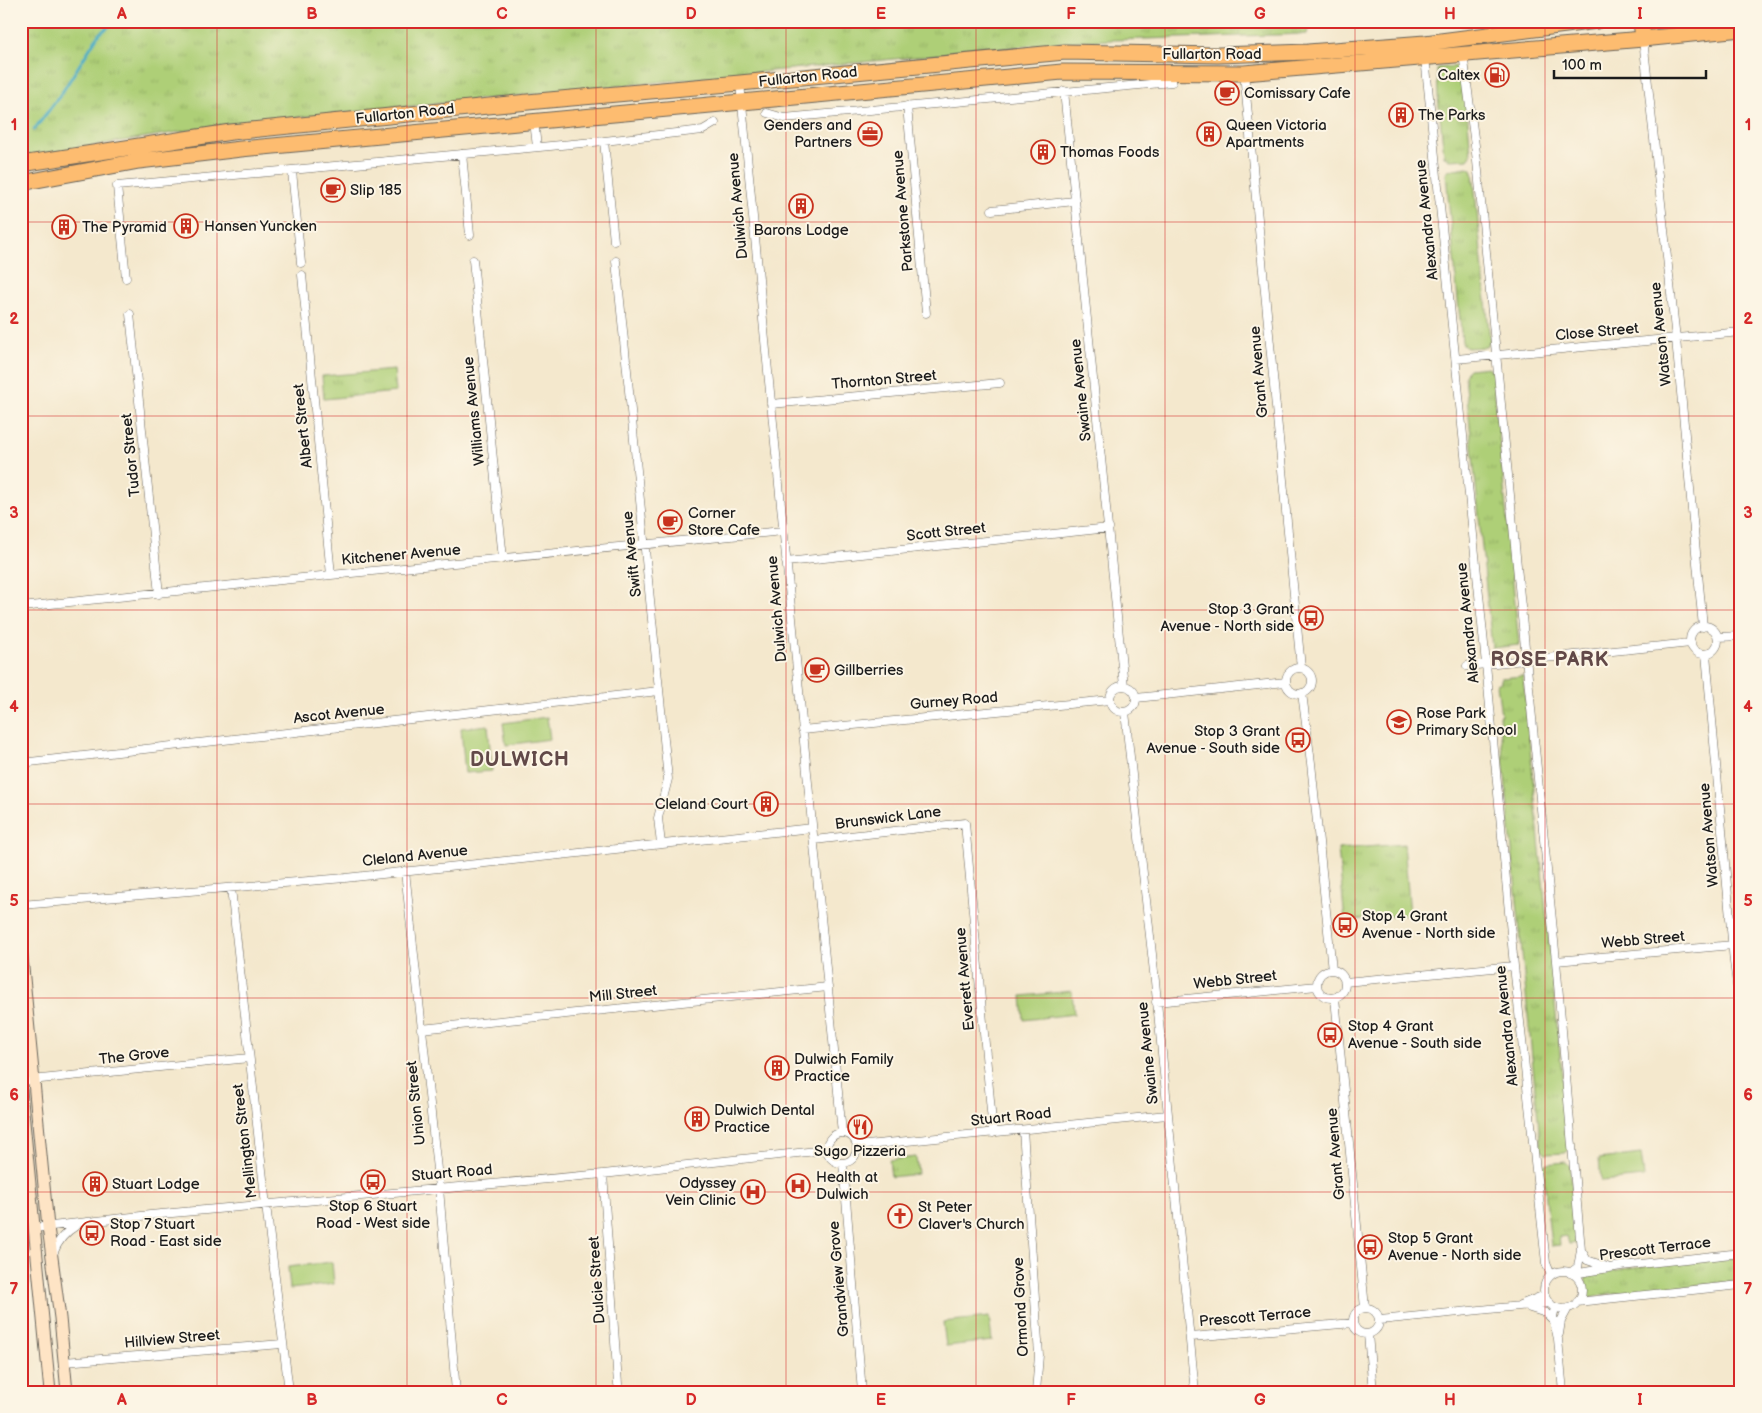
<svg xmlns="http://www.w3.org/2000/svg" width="1762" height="1413" font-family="'Balsamiq Sans',sans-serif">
	<defs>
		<pattern id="grass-tufts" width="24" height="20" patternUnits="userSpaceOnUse" patternTransform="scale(1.25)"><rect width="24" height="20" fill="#aecf77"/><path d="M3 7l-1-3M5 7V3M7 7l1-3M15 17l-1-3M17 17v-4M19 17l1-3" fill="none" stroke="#95b166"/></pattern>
	</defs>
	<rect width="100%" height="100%" fill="#fcf5e5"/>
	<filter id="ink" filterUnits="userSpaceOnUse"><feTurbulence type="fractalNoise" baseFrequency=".02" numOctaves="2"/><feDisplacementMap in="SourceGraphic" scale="10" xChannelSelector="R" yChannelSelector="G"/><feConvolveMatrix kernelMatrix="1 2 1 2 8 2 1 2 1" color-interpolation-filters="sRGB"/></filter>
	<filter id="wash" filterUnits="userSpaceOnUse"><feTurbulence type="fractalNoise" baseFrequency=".0096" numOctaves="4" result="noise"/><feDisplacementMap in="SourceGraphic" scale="20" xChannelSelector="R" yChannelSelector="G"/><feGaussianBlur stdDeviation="1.12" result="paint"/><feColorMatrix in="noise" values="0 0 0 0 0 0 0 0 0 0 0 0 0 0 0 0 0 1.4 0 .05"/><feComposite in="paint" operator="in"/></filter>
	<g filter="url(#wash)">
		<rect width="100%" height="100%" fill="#f4e8cd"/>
		<path fill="url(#grass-tufts)" stroke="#65764a" d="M21 21H1310L1307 34 1078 41 229 124 21 157Z
			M1460 66 1464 77 1471 155 1468 159 1449 160 1444 156 1438 96 1437 68Z
			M1467 167 1472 169 1473 172 1490 341 1486 347 1467 348 1463 345 1462 342 1446 174 1448 170Z
			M1489 367 1493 373 1519 645 1492 648 1465 376 1467 371 1469 369Z
			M394 370 396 392 324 399 322 376Z
			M1523 676 1569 1147V1150L1565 1153 1546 1154 1541 1150 1499 715H1501L1497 684 1501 682V678Z
			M1404 844 1410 914 1345 921 1338 849Z
			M916 1157 918 1174 891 1177 889 1160Z
			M1566 1162 1570 1166 1578 1243 1569 1244 1567 1236 1559 1237 1560 1245 1551 1246 1543 1169 1545 1164Z
			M1741 1257V1281L1587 1297 1588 1292 1586 1275 1641 1266Z"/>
		<path fill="#aecf77" stroke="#65764a" d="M547 717 550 739 506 745 503 723Z
			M488 725 492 771 465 773 461 728Z
			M1072 991 1074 1014 1024 1020 1022 996Z
			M1641 1154 1644 1177 1601 1181 1599 1159Z
			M332 1262 334 1284 290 1289 288 1267Z
			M989 1317 992 1341 946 1346 943 1322Z"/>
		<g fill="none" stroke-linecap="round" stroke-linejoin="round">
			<path stroke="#44aac4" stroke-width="3" d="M34 130 61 94 99 34 116 21"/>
		</g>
	</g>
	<g filter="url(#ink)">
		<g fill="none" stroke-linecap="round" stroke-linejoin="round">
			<g stroke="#68635a" stroke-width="9">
				<path id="street" d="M1643 39 1676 339 1703 627
					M1463 53 1477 161 1556 961 1581 1250 1578 1267 1570 1273
					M1425 57 1486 664 1514 966 1546 1263 1551 1275
					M1244 73 1301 668
					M740 83 842 1133
					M1064 91 1124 686
					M907 106 926 313
					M767 113 784 118 1172 82
					M534 121 537 147
					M604 141 614 241
					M462 154 470 235
					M292 171 301 263
					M992 210 1075 201
					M473 260 503 559
					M616 261 668 779 658 818 661 844
					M302 275 331 575
					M126 278 117 186 604 141 703 130 715 123
					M130 314 159 594
					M1456 359 1741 332
					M771 404 1000 383
					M786 562 1109 528
					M21 607 331 575 783 531
					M1690 640a14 14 0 1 1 28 0a14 14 0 1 1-28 0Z
					M1718 637 1741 636
					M1706 654 1734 962 1741 1014
					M1467 666 1691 643
					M1286 681a13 13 0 1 1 26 0a13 13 0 1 1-26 0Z
					M1110 699a13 13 0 1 1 26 0a13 13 0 1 1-26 0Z
					M1302 693 1311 763 1332 970
					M1136 698 1286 682
					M1125 712 1155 981 1195 1392
					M802 730 1110 700
					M21 763 659 691
					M814 840 965 823 993 1133
					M405 871 439 1188 456 1392
					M231 888 265 1197 289 1391
					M21 905 345 878 812 828
					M1556 961 1733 945
					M1317 984a14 14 0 1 1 28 0a14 14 0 1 1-28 0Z
					M1345 982 1514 966
					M1335 998 1365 1308
					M1156 1002 1317 986
					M421 1029 828 987
					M21 1081 249 1058
					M1023 1130 1039 1355 1036 1392
					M827 1148a15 15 0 1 1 30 0a15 15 0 1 1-30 0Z
					M857 1146 1167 1115
					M843 1163 862 1392
					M603 1174 618 1384
					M34 1228 150 1215 603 1174 826 1150
					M1581 1250 1587 1260 1607 1267
					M53 1254C57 1242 65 1232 77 1225
					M1544 1290a19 19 0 1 1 38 0a19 19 0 1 1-38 0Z
					M1573 1274 1621 1266 1741 1253
					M1577 1302 1741 1285
					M1520 1305 1545 1295
					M1555 1307 1553 1317 1558 1339 1563 1392
					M1353 1321a13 13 0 1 1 26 0a13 13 0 1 1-26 0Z
					M1530 1308 1546 1313 1554 1321
					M1380 1320 1550 1303
					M1368 1334 1373 1392
					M1559 1334 1561 1321 1568 1308
					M1191 1337 1353 1323
					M64 1362 282 1344"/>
			</g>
			<g stroke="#68635a" stroke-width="13">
				<path id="secondary" d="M21 947 48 1227 60 1318 67 1392
					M21 1091 50 1392"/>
			</g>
			<g stroke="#68635a" stroke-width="17">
				<path id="highway" d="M1641 21 1643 39
					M21 164 231 132 538 101 740 83 1065 52 1218 55 1308 52 1425 43 1597 21
					M21 183 139 161 241 149 1062 72 1244 73 1643 39 1741 29"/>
			</g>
			<use href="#street" stroke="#fff" stroke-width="8"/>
			<use href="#secondary" stroke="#fee4c5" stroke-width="11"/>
			<use href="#highway" stroke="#fdbc6f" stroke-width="15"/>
		</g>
	</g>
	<path fill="none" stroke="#d62828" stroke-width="1" stroke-opacity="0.55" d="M217 21V1392M407 21V1392M596 21V1392M786 21V1392M976 21V1392M1165 21V1392M1355 21V1392M1545 21V1392M21 222H1741M21 416H1741M21 610H1741M21 804H1741M21 998H1741M21 1192H1741"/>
	<defs>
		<g id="fuel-ring" transform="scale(1.25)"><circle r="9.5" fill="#fcf5e5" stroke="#c8321e" stroke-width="1.5"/><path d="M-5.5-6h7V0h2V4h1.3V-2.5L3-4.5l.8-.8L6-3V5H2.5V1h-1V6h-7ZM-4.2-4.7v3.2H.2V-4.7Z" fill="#c8321e"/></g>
		<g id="cafe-ring" transform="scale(1.25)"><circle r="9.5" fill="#fcf5e5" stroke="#c8321e" stroke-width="1.5"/><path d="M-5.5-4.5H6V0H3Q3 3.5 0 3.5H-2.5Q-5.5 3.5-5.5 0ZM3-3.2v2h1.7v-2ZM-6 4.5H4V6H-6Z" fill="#c8321e"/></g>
		<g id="building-ring" transform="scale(1.25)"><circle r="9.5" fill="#fcf5e5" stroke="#c8321e" stroke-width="1.5"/><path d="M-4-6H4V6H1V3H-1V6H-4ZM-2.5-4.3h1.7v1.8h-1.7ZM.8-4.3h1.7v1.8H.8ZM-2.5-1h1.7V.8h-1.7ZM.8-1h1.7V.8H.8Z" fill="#c8321e"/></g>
		<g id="office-ring" transform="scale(1.25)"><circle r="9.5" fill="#fcf5e5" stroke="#c8321e" stroke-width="1.5"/><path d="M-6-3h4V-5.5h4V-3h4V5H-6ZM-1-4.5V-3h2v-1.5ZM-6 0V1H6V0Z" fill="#c8321e"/></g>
		<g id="bus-ring" transform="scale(1.25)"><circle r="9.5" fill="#fcf5e5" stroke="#c8321e" stroke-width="1.5"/><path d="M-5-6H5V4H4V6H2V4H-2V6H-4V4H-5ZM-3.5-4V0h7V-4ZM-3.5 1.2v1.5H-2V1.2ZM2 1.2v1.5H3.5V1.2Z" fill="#c8321e"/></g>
		<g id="school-ring" transform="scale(1.25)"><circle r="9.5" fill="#fcf5e5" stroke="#c8321e" stroke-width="1.5"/><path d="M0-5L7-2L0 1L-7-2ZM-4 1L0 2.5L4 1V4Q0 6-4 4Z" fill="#c8321e"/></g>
		<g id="restaurant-ring" transform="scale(1.25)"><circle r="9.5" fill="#fcf5e5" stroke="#c8321e" stroke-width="1.5"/><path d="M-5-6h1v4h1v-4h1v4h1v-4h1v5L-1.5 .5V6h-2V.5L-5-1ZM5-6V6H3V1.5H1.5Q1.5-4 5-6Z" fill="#c8321e"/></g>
		<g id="hospital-ring" transform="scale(1.25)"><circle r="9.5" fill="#fcf5e5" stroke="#c8321e" stroke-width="1.5"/><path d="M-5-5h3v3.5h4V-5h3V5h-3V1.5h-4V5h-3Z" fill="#c8321e"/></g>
		<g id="church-ring" transform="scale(1.25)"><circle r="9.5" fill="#fcf5e5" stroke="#c8321e" stroke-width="1.5"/><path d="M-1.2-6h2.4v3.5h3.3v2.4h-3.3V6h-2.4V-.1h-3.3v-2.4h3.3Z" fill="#c8321e"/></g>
	</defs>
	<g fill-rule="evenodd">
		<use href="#fuel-ring" x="1497" y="75"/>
		<use href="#cafe-ring" x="1227" y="93"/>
		<use href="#building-ring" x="1401" y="115"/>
		<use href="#office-ring" x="870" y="134"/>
		<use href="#building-ring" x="1209" y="134"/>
		<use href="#building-ring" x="1043" y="152"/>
		<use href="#cafe-ring" x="333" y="190"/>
		<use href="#building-ring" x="801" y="206"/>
		<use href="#building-ring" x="186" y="226"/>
		<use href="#building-ring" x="64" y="227"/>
		<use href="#cafe-ring" x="670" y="522"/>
		<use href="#bus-ring" x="1311" y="618"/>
		<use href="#cafe-ring" x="817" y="670"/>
		<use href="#school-ring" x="1399" y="722"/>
		<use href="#bus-ring" x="1298" y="740"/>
		<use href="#building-ring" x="766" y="804"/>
		<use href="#bus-ring" x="1345" y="925"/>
		<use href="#bus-ring" x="1330" y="1035"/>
		<use href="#building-ring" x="777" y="1068"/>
		<use href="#building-ring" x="697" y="1119"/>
		<use href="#restaurant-ring" x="860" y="1127"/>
		<use href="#bus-ring" x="373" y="1182"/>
		<use href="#building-ring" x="95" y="1184"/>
		<use href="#hospital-ring" x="798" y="1186"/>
		<use href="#hospital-ring" x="753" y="1192"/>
		<use href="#church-ring" x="900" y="1216"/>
		<use href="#bus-ring" x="92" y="1233"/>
		<use href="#bus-ring" x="1370" y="1247"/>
	</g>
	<g text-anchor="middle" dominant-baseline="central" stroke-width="4" stroke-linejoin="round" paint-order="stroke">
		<g font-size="15" fill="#1c1c1c" stroke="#fcf5e5">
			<text x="1212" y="54">Fullarton Road</text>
			<text transform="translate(808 77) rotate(-6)">Fullarton Road</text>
			<text transform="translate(405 114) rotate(-6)">Fullarton Road</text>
			<text transform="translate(738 206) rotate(-95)">Dulwich Avenue</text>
			<text transform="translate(903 211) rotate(-95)">Parkstone Avenue</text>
			<text transform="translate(1427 220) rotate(-96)">Alexandra Avenue</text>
			<text transform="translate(1597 332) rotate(-5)">Close Street</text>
			<text transform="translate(1661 334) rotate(-96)">Watson Avenue</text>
			<text transform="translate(1259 372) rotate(-95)">Grant Avenue</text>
			<text transform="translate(884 380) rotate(-5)">Thornton Street</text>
			<text transform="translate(1081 390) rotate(-96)">Swaine Avenue</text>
			<text transform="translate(474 411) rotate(-96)">Williams Avenue</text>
			<text transform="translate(303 426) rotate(-96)">Albert Street</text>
			<text transform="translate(131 455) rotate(-96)">Tudor Street</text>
			<text transform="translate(946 532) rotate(-6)">Scott Street</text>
			<text transform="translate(632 554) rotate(-96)">Swift Avenue</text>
			<text transform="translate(401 555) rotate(-5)">Kitchener Avenue</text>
			<text transform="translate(777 609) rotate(-95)">Dulwich Avenue</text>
			<text transform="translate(1468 623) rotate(-96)">Alexandra Avenue</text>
			<text transform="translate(954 701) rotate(-5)">Gurney Road</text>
			<text transform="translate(339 714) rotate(-6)">Ascot Avenue</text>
			<text transform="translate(888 818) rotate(-7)">Brunswick Lane</text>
			<text transform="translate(1709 835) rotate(-95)">Watson Avenue</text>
			<text transform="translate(415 856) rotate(-6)">Cleland Avenue</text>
			<text transform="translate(1643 940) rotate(-5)">Webb Street</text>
			<text transform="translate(965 979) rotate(-95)">Everett Avenue</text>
			<text transform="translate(1235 980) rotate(-6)">Webb Street</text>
			<text transform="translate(623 994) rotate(-6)">Mill Street</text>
			<text transform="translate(1507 1026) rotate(-96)">Alexandra Avenue</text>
			<text transform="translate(1148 1053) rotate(-96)">Swaine Avenue</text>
			<text transform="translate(134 1056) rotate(-6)">The Grove</text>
			<text transform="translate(416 1103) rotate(-96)">Union Street</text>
			<text transform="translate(1011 1117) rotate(-6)">Stuart Road</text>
			<text transform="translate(245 1141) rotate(-97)">Mellington Street</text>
			<text transform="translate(1336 1154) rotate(-95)">Grant Avenue</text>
			<text transform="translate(452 1173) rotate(-5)">Stuart Road</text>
			<text transform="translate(1655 1249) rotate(-7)">Prescott Terrace</text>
			<text transform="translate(839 1279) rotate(-95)">Grandview Grove</text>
			<text transform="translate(597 1280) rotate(-94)">Dulcie Street</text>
			<text transform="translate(1021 1307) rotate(-93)">Ormond Grove</text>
			<text transform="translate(1255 1317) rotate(-5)">Prescott Terrace</text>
			<text transform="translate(172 1339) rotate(-5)">Hillview Street</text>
		</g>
		<g font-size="15" fill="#1c1c1c" stroke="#fcf5e5" text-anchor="start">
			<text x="1480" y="75" text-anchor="end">Caltex</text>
			<text x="1244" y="93">Comissary Cafe</text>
			<text x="1418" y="115">The Parks</text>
			<text x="852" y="125" text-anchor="end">Genders and<tspan x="852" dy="17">Partners</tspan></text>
			<text x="1226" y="125">Queen Victoria<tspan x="1226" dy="17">Apartments</tspan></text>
			<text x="1060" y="152">Thomas Foods</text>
			<text x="350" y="190">Slip 185</text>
			<text x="204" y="226">Hansen Yuncken</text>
			<text x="82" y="227">The Pyramid</text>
			<text x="801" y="230" text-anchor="middle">Barons Lodge</text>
			<text x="688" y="513">Corner<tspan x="688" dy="17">Store Cafe</tspan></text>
			<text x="1294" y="609" text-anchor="end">Stop 3 Grant<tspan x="1294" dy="17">Avenue - North side</tspan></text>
			<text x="834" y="670">Gillberries</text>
			<text x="1416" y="713">Rose Park<tspan x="1416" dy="17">Primary School</tspan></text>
			<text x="1280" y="731" text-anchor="end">Stop 3 Grant<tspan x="1280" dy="17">Avenue - South side</tspan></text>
			<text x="748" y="804" text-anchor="end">Cleland Court</text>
			<text x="1362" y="916">Stop 4 Grant<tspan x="1362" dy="17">Avenue - North side</tspan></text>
			<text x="1348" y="1026">Stop 4 Grant<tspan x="1348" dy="17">Avenue - South side</tspan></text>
			<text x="794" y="1059">Dulwich Family<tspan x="794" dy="17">Practice</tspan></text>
			<text x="714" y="1110">Dulwich Dental<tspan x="714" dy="17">Practice</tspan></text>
			<text x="860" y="1151" text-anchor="middle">Sugo Pizzeria</text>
			<text x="816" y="1177">Health at<tspan x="816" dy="17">Dulwich</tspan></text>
			<text x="736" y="1183" text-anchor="end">Odyssey<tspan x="736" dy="17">Vein Clinic</tspan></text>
			<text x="112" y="1184">Stuart Lodge</text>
			<text x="373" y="1206" text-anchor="middle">Stop 6 Stuart<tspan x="373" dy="17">Road - West side</tspan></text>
			<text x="918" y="1207">St Peter<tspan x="918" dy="17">Claver's Church</tspan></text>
			<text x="110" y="1224">Stop 7 Stuart<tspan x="110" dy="17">Road - East side</tspan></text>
			<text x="1388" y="1238">Stop 5 Grant<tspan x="1388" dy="17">Avenue - North side</tspan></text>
		</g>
		<g font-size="20" font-weight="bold" letter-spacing="1" fill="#624948" stroke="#fcf5e5">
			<text x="1550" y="660">ROSE PARK</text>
			<text x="520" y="760">DULWICH</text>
		</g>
	</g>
	<rect width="1762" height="1413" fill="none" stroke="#fcf5e5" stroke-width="55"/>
	<path d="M1554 70v8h152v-8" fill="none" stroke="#1c1c1c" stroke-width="2.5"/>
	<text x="1562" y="70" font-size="15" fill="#1c1c1c" stroke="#fcf5e5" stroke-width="4" paint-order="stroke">100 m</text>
	<rect x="28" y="28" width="1706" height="1358" fill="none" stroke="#d62828" stroke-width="2"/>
	<g font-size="16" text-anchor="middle" font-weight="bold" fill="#d62828">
		<text x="122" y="19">A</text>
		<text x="312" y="19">B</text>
		<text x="502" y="19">C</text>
		<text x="691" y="19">D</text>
		<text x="881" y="19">E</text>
		<text x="1071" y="19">F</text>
		<text x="1260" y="19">G</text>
		<text x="1450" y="19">H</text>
		<text x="1640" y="19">I</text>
		<text x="14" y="130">1</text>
		<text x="1748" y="130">1</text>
		<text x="14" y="324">2</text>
		<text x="1748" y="324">2</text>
		<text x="14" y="518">3</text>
		<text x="1748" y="518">3</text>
		<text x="14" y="712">4</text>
		<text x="1748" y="712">4</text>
		<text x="14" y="906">5</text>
		<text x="1748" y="906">5</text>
		<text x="14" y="1100">6</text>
		<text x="1748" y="1100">6</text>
		<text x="14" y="1294">7</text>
		<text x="1748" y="1294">7</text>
		<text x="122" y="1405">A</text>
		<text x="312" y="1405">B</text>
		<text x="502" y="1405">C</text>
		<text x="691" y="1405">D</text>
		<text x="881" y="1405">E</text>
		<text x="1071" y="1405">F</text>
		<text x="1260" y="1405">G</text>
		<text x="1450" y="1405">H</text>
		<text x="1640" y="1405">I</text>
	</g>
</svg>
